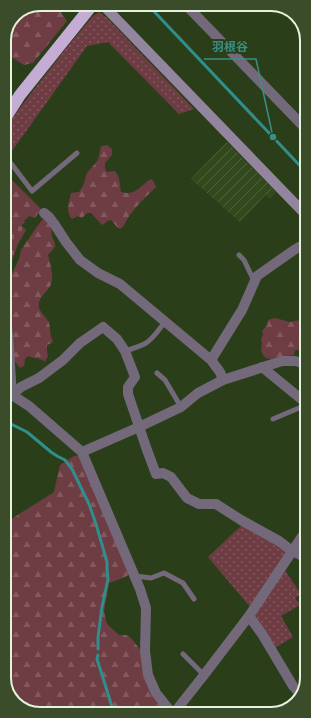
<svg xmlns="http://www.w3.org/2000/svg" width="311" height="718" font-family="'DejaVu Sans','Noto Sans JP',sans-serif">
	<defs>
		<pattern id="industrial-furrows" width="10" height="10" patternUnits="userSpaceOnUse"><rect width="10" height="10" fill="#32491d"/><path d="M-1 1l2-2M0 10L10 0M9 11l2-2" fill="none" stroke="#50643d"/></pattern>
		<pattern id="grass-dots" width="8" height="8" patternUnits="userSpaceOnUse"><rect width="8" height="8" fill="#6e3c43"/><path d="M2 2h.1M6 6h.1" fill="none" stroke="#83595e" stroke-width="1.8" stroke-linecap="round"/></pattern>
		<pattern id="forest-firs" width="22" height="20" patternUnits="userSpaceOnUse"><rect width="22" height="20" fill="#6e3c43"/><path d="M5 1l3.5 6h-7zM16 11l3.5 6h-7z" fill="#83595e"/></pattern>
		<pattern id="cemetery-stones" width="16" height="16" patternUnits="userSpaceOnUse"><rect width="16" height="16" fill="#6e3c43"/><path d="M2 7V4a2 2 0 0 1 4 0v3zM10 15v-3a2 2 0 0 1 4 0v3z" fill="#83595e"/></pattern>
	</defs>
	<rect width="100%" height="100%" fill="#2b3e1a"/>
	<path fill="url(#industrial-furrows)" d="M227 142 276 192 270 199 265 195 240 222 191 179Z"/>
	<path fill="url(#grass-dots)" d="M99 12 107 18 194 109 179 114 108 42 87 46 12 151 4 146V131L19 109 67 47 92 17Z
		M242 525 277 542 288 552 250 607 208 557Z
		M284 569 301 594 295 598 300 605 281 616 293 637 273 649 252 616Z"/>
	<path fill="url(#forest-firs)" d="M40 4H55L67 21 33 63 24 65 11 57 4 55V38L15 14Z
		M107 145 112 149V155L105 163V169L107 172 115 171C120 177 120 185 121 192 137 196 139 186 151 179L153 180 156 187C144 199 130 211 123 227L120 229 117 227 111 220 108 221 102 225 91 213H87L82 218 78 216 72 219C65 213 69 201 71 193L79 192 83 186 87 173 98 160 101 146Z
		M4 174 6 176H8L41 209 35 218 29 216 24 221 25 223 14 230 5 234Z
		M46 218 51 226 52 237 55 243V247L48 255C50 263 55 279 50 286 46 294 38 296 39 307 40 313 47 317 49 323 51 329 49 335 53 341L52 343 47 345V351L48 356 45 362C40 357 33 359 28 356L25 359 24 366 20 368 14 360 7 298 5 291 6 286 19 259 21 250 36 228 43 219Z
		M275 318 290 322 300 320C305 327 305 336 299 342L302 350H295L294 355 279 357 271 359 266 358 263 355 261 350 262 343 261 340 263 335 262 331 267 325 268 320Z
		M80 455 130 574 123 578 109 583 104 612 107 624 119 635H126L131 638 142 652 168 713 37 714 18 707 6 690 5 523 54 492 60 465 74 456Z"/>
	<path fill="url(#cemetery-stones)" d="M21 225 26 230 18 244 7 275 5 277V234L14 230Z"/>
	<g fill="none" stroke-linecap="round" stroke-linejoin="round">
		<path stroke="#2e8f8c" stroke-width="3" d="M147 4 305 171
			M5 421 27 432 51 452 57 456 65 460 72 469 89 504 96 524 107 562V569L108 579 102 607 98 637V649
			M98 655 97 659 114 713"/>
		<path stroke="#73697a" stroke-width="5" d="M4 158 10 162 32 191 77 153
			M239 255 244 260 254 281
			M125 351C132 349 139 347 146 343 154 338 159 329 165 322
			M157 373 165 380 181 407
			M273 419 306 405
			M135 576 151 578 164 573 183 583 194 599
			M183 654 204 675"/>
		<path stroke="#73697a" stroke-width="10" d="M185 4 305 128
			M44 213 49 217 55 225 66 242 80 260 98 273 120 284 211 360 220 372 223 380
			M5 311 8 335 12 395 29 406 82 452 140 589 146 608 145 651 148 675 156 693 172 713
			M211 360 242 310 257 276 294 250 306 243
			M262 367 306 403
			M5 396 12 395 21 387 39 378 63 360 80 343 103 327 117 339 125 351 135 377 128 387V394L147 450 156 474 163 473 171 477 187 498 199 504H216L241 520 279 541 292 551 307 558
			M82 452 139 427 181 407 198 393 223 380 282 361H295L306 364
			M249 616 262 634 293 686 302 696
			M174 713 204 675 249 616 307 529"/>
		<path stroke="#94859f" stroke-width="10" d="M102 4 306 215"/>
		<path stroke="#c5acd5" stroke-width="12" d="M4 120 20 95 93 4"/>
	</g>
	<path d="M0 0H311V718H0ZM40 11H271A29 29 0 0 1 300 40V678A29 29 0 0 1 271 707H40A29 29 0 0 1 11 678V40A29 29 0 0 1 40 11Z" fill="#3a4c2a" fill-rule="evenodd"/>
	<path fill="none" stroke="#e5f2dc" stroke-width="2" d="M40 11H271A29 29 0 0 1 300 40V678A29 29 0 0 1 271 707H40A29 29 0 0 1 11 678V40A29 29 0 0 1 40 11Z"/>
	<path fill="none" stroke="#3a8f84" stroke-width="1.5" d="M273 137L256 59H204"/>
	<circle fill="#3a8f84" stroke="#2b3e1a" stroke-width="1.5" cx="273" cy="137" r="4"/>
	<g font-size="12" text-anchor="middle" font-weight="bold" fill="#3a8f84" stroke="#2b3e1a" stroke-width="4" stroke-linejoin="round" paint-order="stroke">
		<text x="230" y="51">羽根谷</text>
	</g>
</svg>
